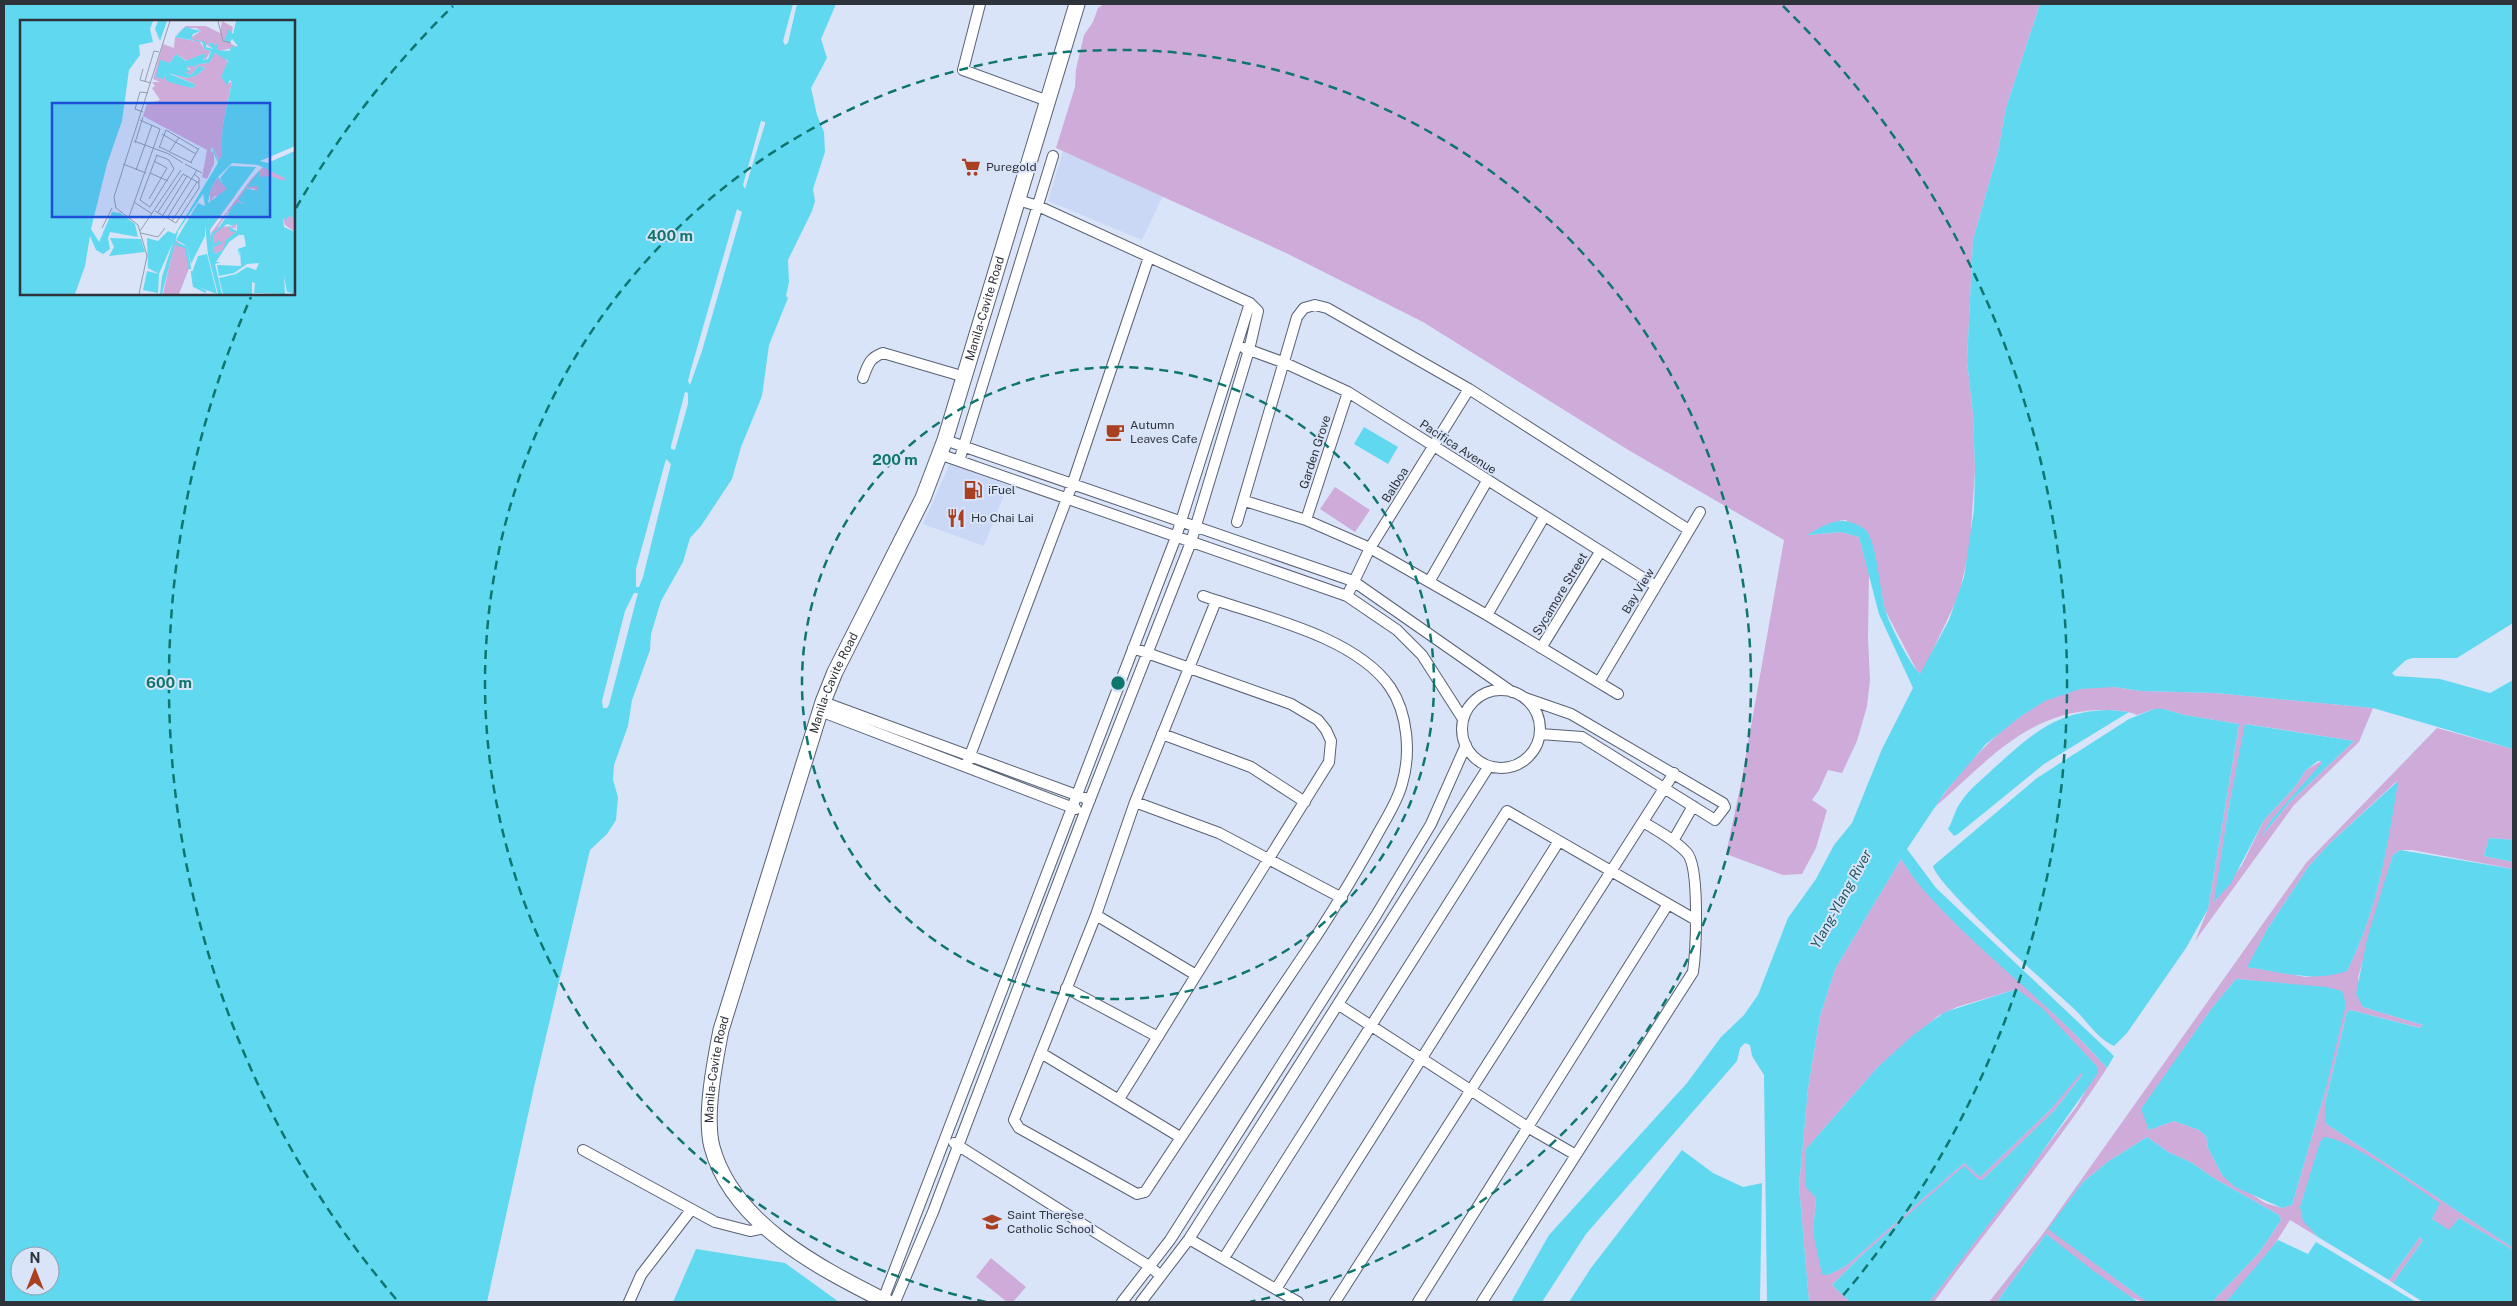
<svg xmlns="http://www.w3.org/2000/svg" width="2517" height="1306" font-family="'Public Sans',sans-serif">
	<rect width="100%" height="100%" fill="#d9e4f9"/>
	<path fill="#cbd8f5" d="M1063 151 1163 196 1142 240 1048 201Z
		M950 463 1008 485 984 546 923 524Z"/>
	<path fill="#cfabda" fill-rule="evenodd" d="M1104 4H2040L2006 108 1998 152 1973 240 1967 361 1973 413 1975 469 1970 546 1959 595 1922 673H1918L1885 610 1873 554 1846 520C1832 521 1821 527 1808 535L1841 532 1859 537 1869 574 1868 638 1870 680 1867 706 1857 741 1842 773 1828 770 1819 790 1812 800 1827 810 1816 848 1802 874 1783 875 1726 854 1741 783 1784 540 1630 451 1423 322 1286 253 1056 148 1075 87 1076 69 1084 35 1093 22 1098 8Z
		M1335 487 1370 510 1355 532 1320 509Z
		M2114 687 2141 691 2215 693 2373 708 2359 742 2294 805 2195 941 2208 909 2239 724 2184 715 2164 709H2154L2137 715C2125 710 2112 710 2099 710 2026 712 1986 763 1935 807 1964 763 2025 697 2080 689 2091 687 2103 687 2114 687ZM2246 724 2354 741 2289 803 2262 836 2272 819 2322 764 2321 761 2306 770 2294 788 2264 820 2242 865 2215 901 2228 812Z
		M2437 728 2513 749V840L2489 838 2484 856 2513 862V869L2412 850H2400L2393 855 2358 978 2363 1007 2423 1025 2421 1028 2350 1010 2347 1012 2325 1104V1123L2513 1248V1250L2459 1218 2449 1231 2432 1219 2439 1203 2358 1152 2310 1178C2299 1209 2294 1212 2318 1237L2290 1220 2269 1253 2226 1302H2212L2259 1253 2281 1220 2279 1215 2215 1179 2192 1163 2168 1152 2147 1137 2109 1161 2083 1182 2049 1229 2147 1302C2125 1302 2065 1250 2046 1234L1997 1302H1989L2042 1235 2306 863ZM2397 781C2388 846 2377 912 2347 971L2306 977 2248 967 2268 928 2309 866 2329 844ZM2236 979 2288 984 2326 1088 2292 1205 2282 1208 2265 1203 2222 1175 2208 1148 2206 1136 2199 1130 2174 1121 2149 1130 2142 1109 2212 1008Z
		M1901 859C1917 884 1938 904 1959 925 2007 973 2061 1016 2107 1068 2054 1150 1991 1223 1934 1302H1929L2077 1106 2098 1068 2069 1037 2017 989 1957 1007 1938 1016 1877 1068 1806 1149 1816 1198 1813 1233 1828 1275 1846 1266 1964 1163 1980 1177 2050 1110 2081 1072 2083 1074 2054 1111 1982 1180H1979L1964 1167 1862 1255 1832 1285 1850 1302H1809L1799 1186 1808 1088 1820 1016 1835 969Z
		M2420 1237 2423 1240 2393 1283 2389 1280Z
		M991 1258 1026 1287 1013 1302H1007L976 1277Z"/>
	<path fill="#5fd8f0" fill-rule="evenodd" d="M4 4H836L821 39 827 58 811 88 817 115 824 132 825 152 813 189 815 201 812 211 788 260 789 282 786 296 788 298 769 345 762 396 741 447 732 479 701 526 690 538 683 562 661 601 651 634 650 650 632 700 628 726 614 765 613 780 618 797 616 820 607 834 590 850 535 1083 487 1302H4ZM21 21H294V294H21ZM20 1256H50V1286H20Z
		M2040 4H2513V623L2457 658H2413L2406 660 2392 673 2395 676 2440 679 2490 693 2513 680V749L2373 708 2215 693 2141 691 2114 687 2080 689 2045 701 2021 716 1986 744 1945 792 1907 849 1936 888 2114 1056 2107 1068C2049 1002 1977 952 1921 887 1913 878 1907 868 1901 859L1835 969 1820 1016 1808 1088 1799 1186 1809 1302H1767L1764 1075 1752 1056 1750 1045 1745 1043 1740 1048 1737 1061 1586 1234 1542 1302H1511L1549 1235 1687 1083 1721 1037 1744 1015 1758 995 1788 918 1816 879 1834 845 1852 823 1882 749 1913 688 1879 614 1859 537 1841 532 1807 535C1830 522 1842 514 1866 530 1878 548 1879 587 1885 609 1889 624 1909 663 1920 674L1949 620 1964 577 1974 510 1975 469 1973 413 1967 361 1973 240 1998 152 2006 108Z
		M1364 427 1398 447 1388 464 1354 444Z
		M2154 709H2164L2184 715 2239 724 2208 909 2186 948 2127 1033 2114 1046C2097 1039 2086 1019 2072 1007 2050 987 1937 886 1933 866L2037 778 2129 719Z
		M2109 710 2129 712 2044 764 1958 834 1954 836 1948 829C1953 821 1955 809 1961 802 1970 788 1982 780 1993 769 2031 735 2055 711 2109 710Z
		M2245 724 2354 741 2289 803 2260 838 2272 819 2321 764V761H2318L2306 770 2294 788 2264 820 2231 883 2214 902 2228 812Z
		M2398 781C2388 846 2377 912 2347 971 2314 983 2281 972 2247 967L2268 928 2309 866 2329 844Z
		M2489 838 2513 840V862L2484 856Z
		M2400 850 2513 869V1248L2325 1123V1104L2347 1012 2350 1010 2420 1028 2423 1025 2363 1007 2356 994 2367 939 2384 883 2393 855Z
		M2236 979 2326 987 2342 991 2346 1004 2326 1088 2292 1205 2282 1208 2235 1187 2222 1175 2208 1148 2206 1136 2199 1130 2174 1121 2149 1130 2141 1109 2212 1008Z
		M2017 989 2042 1008 2092 1061 2098 1068V1073L2023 1179 1929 1302H1850L1832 1285 1862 1255 1964 1166 1979 1180H1982L2054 1111 2083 1074 2081 1073 2050 1110 1980 1177 1964 1163 1846 1266 1828 1275 1822 1274 1813 1233 1816 1198 1805 1186 1806 1149 1877 1068 1913 1035 1945 1012Z
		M2147 1137 2168 1152 2192 1163 2215 1179 2279 1215 2281 1220 2259 1253 2212 1302H2147L2048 1229 2083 1182 2109 1161Z
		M2324 1137C2351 1139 2415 1187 2440 1203L2432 1219 2449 1230 2459 1218 2513 1250V1302H2423L2393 1283 2423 1240 2420 1237 2389 1280 2318 1237 2303 1221 2300 1207 2320 1142Z
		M1682 1150 1713 1173 1743 1187 1762 1183 1760 1302H1569L1591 1268Z
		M2046 1234 2095 1272 2138 1302H1997Z
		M2278 1240 2308 1254 2316 1242 2416 1302H2226Z
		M696 1249 785 1263 839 1302H673Z"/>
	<path fill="#d9e4f9" d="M793 4H797L788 43 785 45 783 41Z
		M761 121 765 122V124L745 189 743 185Z
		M737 209 742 212 702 351 690 385 688 381 691 369Z
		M685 392 688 393V404L675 450 671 449V446Z
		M666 459 671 464 643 577 639 587H636V569Z
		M634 593H638L609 705 607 708H603L602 701 625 611Z"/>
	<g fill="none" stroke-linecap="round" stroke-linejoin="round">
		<g stroke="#586174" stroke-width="12">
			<path id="street" d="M980 4 963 70 1048 101
				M1244 348 1285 363 1348 392 1656 586
				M863 378C868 365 869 358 883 353L965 377
				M945 440 1353 581 1512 692
				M939 454 1347 596 1397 630 1422 655 1463 719
				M959 461 1053 156
				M1245 501 1306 520 1370 548 1487 615 1618 694
				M1306 520 1348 392
				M1237 522 1297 317 1304 308 1315 305 1327 308 1469 389 1689 530
				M1429 582 1487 481
				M1203 596C1260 616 1355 636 1390 687 1408 713 1411 754 1402 784 1397 803 1385 820 1376 837 1354 876 1332 913 1307 950 1253 1030 1198 1111 1145 1192L1137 1194 1019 1128 1014 1120 1096 915 1135 802 1216 601
				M1347 596 1370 548 1469 389
				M1487 615 1544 517
				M1541 648 1600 552
				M1599 682 1700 512
				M1462 729a39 39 0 1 1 78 0a39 39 0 1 1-78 0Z
				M1525 698 1571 714 1723 803 1725 807 1715 820 1582 737 1540 734
				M823 702 1090 800
				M820 711 1076 809
				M1162 734 1251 767 1305 802
				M966 766 1072 485 1149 257
				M1135 802 1219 833 1342 898
				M1673 841 1693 806
				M1096 915 1196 975
				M1066 988 1158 1037
				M1339 1005 1529 1128 1576 1155
				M1041 1053 1180 1137
				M1119 1099 1329 762 1331 741 1326 730 1318 720 1291 704 1133 648
				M954 1143 1149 1266 1161 1276
				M583 1150 715 1222 750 1231 765 1228
				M1189 1239 1298 1302
				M1224 1258 1507 811 1696 920
				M1276 1289 1559 841
				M883 1300 1176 537 1250 303
				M629 1302 641 1275 691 1210
				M895 1302 933 1212 1085 812 1191 542 1249 350 1258 311 1250 303 1038 206 1018 200
				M1122 1302 1170 1240 1375 917 1431 824 1466 745
				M1141 1302 1189 1239 1489 766
				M1335 1302 1674 773
				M1418 1302 1668 904
				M1482 1302 1693 972C1696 951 1700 867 1687 853 1675 840 1658 831 1643 822"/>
		</g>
		<g stroke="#586174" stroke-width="17">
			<g id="secondary">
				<path id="s1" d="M887 1302C822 1269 733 1225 712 1147 704 1116 715 1061 721 1030L823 702 835 672 923 498 945 440 1077 4"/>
			</g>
		</g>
		<use href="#street" stroke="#fff" stroke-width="10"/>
		<use href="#secondary" stroke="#fff" stroke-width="15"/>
	</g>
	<g fill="none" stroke="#0f766e" stroke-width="2.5" stroke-dasharray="9 6">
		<circle cx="1118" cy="683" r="316"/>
		<path d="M986 1302A633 633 0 1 1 1250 1302"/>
		<path d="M396 1299A949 949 0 0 1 251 297M296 208A949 949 0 0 1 453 6M1783 6A949 949 0 0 1 1840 1299"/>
	</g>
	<defs>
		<g id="supermarket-bare" transform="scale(1.5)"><path d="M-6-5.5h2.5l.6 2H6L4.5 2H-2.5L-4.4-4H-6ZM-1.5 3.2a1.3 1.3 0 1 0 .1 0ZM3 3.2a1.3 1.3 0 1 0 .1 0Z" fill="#a84021" stroke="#d9e4f9" stroke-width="2.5" paint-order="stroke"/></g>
		<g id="cafe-bare" transform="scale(1.5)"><path d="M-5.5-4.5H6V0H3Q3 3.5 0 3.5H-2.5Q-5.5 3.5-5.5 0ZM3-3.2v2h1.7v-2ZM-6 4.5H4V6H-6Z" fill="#a84021" stroke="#d9e4f9" stroke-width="2.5" paint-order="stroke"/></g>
		<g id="fuel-bare" transform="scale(1.5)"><path d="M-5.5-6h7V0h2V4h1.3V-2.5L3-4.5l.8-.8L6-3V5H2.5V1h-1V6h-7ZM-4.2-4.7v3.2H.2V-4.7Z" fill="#a84021" stroke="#d9e4f9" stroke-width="2.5" paint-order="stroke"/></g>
		<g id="restaurant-bare" transform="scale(1.5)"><path d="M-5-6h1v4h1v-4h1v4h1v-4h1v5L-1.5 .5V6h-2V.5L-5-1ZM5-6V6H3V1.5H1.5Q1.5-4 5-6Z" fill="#a84021" stroke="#d9e4f9" stroke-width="2.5" paint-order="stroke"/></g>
		<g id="school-bare" transform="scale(1.5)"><path d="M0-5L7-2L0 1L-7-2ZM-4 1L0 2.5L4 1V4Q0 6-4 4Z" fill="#a84021" stroke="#d9e4f9" stroke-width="2.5" paint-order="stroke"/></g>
	</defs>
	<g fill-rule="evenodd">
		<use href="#supermarket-bare" x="971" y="167"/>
		<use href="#cafe-bare" x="1115" y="432"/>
		<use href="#fuel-bare" x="973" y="490"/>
		<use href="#restaurant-bare" x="956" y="518"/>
		<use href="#school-bare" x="992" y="1222"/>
	</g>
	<g text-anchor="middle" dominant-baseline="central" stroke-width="4" stroke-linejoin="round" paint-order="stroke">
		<g font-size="12" fill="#2e323a" stroke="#d9e4f9" text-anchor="start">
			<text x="986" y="167">Puregold</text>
			<text x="1130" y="425">Autumn<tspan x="1130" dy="14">Leaves Cafe</tspan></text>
			<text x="988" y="490">iFuel</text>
			<text x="971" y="518">Ho Chai Lai</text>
			<text x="1007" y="1215">Saint Therese<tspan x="1007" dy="14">Catholic School</tspan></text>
		</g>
		<g font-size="12" fill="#2e323a" stroke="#d9e4f9">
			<text stroke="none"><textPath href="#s1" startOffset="1129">Manila-Cavite Road</textPath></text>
			<text transform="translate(1458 447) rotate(33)">Pacifica Avenue</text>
			<text transform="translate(1315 452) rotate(-72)">Garden Grove</text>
			<text transform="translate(1395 485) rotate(-58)">Balboa</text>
			<text transform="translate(1638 591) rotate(-59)">Bay View</text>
			<text transform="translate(1560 594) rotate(-59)">Sycamore Street</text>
			<text stroke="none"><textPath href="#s1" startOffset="724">Manila-Cavite Road</textPath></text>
			<text stroke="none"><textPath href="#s1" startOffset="319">Manila-Cavite Road</textPath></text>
		</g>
		<g font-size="14" font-style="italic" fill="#245862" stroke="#d9e4f9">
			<text transform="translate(1841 899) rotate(-61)">Ylang-Ylang River</text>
		</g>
	</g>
	<g transform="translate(20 20)">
		<rect width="275" height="275" fill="#d9e4f9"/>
		<path d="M202 1 213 7 210 23 217 27 199 31 193 26V18V23H188L193 29 179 20 184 29 191 31 185 41 183 34 167 41 156 34 150 43 141 41 145 57 149 46 146 60 172 68 176 65 148 52 167 58 177 55 185 48 179 46 171 55 165 52 171 49 167 48 169 46H175L172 49 179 44 189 43 194 33 203 36 213 49 223 2 214 58 207 61V64L212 61 203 104 202 133 199 142 194 129 192 128 190 130 194 133V144L187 159 182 157 187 130 123 96 127 84 140 80 132 68 135 66 132 62H140L133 59 143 24 154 28 155 17 175 21 170 18 181 11 176 8H165L155 15 166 6H186L200 13ZM275 131 263 196 268 201 266 195 275 198V212L265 205 263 198 233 182V191L231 189 215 207 219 209 209 207 216 212 203 230 195 234 193 228 197 223 191 225 189 221 191 213 232 158 244 146 264 156 244 142 248 143ZM263 161 261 189 254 194 242 172ZM226 168 235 169 226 186 219 181ZM209 191 220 200 213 206 198 207ZM197 158 215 176 190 210V171ZM195 176 212 179 194 203 189 183ZM155 220 166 227 170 246 159 274H143Z" fill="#cfabda" fill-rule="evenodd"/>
		<path d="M0 1H133L130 9 133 22 119 25 120 35 109 50 102 101 87 144 71 209 79 222 92 192 100 193 115 204 118 217 90 212 88 218 90 229 83 234 76 230 70 216 65 246 55 274H0ZM138 1H147L140 21 135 9ZM216 1H275V126L240 141 248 143 275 131V198L267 196 268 201 263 197 264 207 275 212V274L267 272 264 256 265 274 234 273 235 263 232 262V274H203L199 258 216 254 227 247 236 250 239 243 227 244 214 253 199 256 197 245 221 246 220 230 219 236 218 229 226 226 224 215H219L209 222 196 242H201L195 244 202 274H198L188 235 185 205V216L171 244 167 226 156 220 178 183 185 186 183 174 158 211 142 274H140L142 257 153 222 139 254 138 273 123 270 127 251 139 254 128 248 127 218 138 221 148 211 155 214 198 143 195 136 193 130H189L194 129 198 141 201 137 203 104 212 62 210 60 207 65 201 57 208 41 195 33 189 43 179 44 172 49 175 46H169L167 48 170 51 165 52 171 55 179 46 185 48 177 55 168 58 148 53 176 65 172 68 149 62 145 59 146 54 143 59 136 57 140 40 150 43 156 34 166 41 183 34 186 35 183 40 188 39 191 31 184 29 182 22 155 17 165 7 181 11 173 14 171 19 186 22V27L193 29 188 23H193L194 18 193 26 197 24 198 30 209 31 211 27 218 26 212 19 210 22 204 21 209 9 213 14ZM212 143 238 145 265 158 264 161 250 156 239 157V151L227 167 237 166V171L226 168 218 180 225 185 218 182 213 186 198 209 192 213 191 223 190 209 236 147 210 146 200 158 203 163 198 157ZM197 158 207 169 188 183 191 169ZM217 203V211L208 206 210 211 216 212 206 220 203 230 195 234 193 227 203 223 197 220V223H193V215L207 204 213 206ZM90 218 121 219 125 232 89 236 94 227ZM187 234 197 274 175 266 173 250 178 236Z" fill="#5fd8f0" fill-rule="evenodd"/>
		<path fill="none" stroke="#5fd8f0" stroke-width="2.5" d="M153 223 166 227 170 249M172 251 174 266 186 272"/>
		<path fill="none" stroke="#959dad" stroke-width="1" d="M198 1 203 21 211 23M123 49 120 60 131 63M125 61 134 31 139 32M123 92 115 89 120 72 128 73M120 100 140 109M142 114 176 134M114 121 149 134 163 143M115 123 123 97M140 127 172 143M139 128 146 110 178 129M150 131 159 117M136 135 147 139 149 140 154 149 130 187 120 180 137 135M171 142 179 128M103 144 126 153M165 144 182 153M116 150 132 105M130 153 148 161M129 179 147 148 134 141M114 182 132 194M135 191 156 203 179 168V158L174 154M138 192 163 154 179 163M143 195 167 156M109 197 140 109M147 198 177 150M152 201 177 162M82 208 92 188M120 211 161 150M121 213 138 217 145 208M119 274 127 236 118 205 96 188 94 177 150 1"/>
		<path fill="#1d4ed8" fill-opacity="0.15" stroke="#1d4ed8" stroke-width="2.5" d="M32 83H250V197H32Z"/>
		<rect width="275" height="275" fill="none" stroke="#2e323a" stroke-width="2.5"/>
	</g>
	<circle cx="1118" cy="683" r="8" fill="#0f766e" stroke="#d9e4f9" stroke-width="2.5"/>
	<g font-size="15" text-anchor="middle" font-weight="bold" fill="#0f766e" stroke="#d9e4f9" stroke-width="4" stroke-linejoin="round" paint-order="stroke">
		<text x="670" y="241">400 m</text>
		<text x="895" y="465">200 m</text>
		<text x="169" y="688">600 m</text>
	</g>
	<rect width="2517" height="1306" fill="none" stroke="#2e323a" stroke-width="10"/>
	<g transform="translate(35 1271)"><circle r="24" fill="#d9e4f9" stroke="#959dad"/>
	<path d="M0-4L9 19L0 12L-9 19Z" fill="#a84021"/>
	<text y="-8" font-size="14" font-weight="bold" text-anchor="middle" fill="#2e323a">N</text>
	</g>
</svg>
